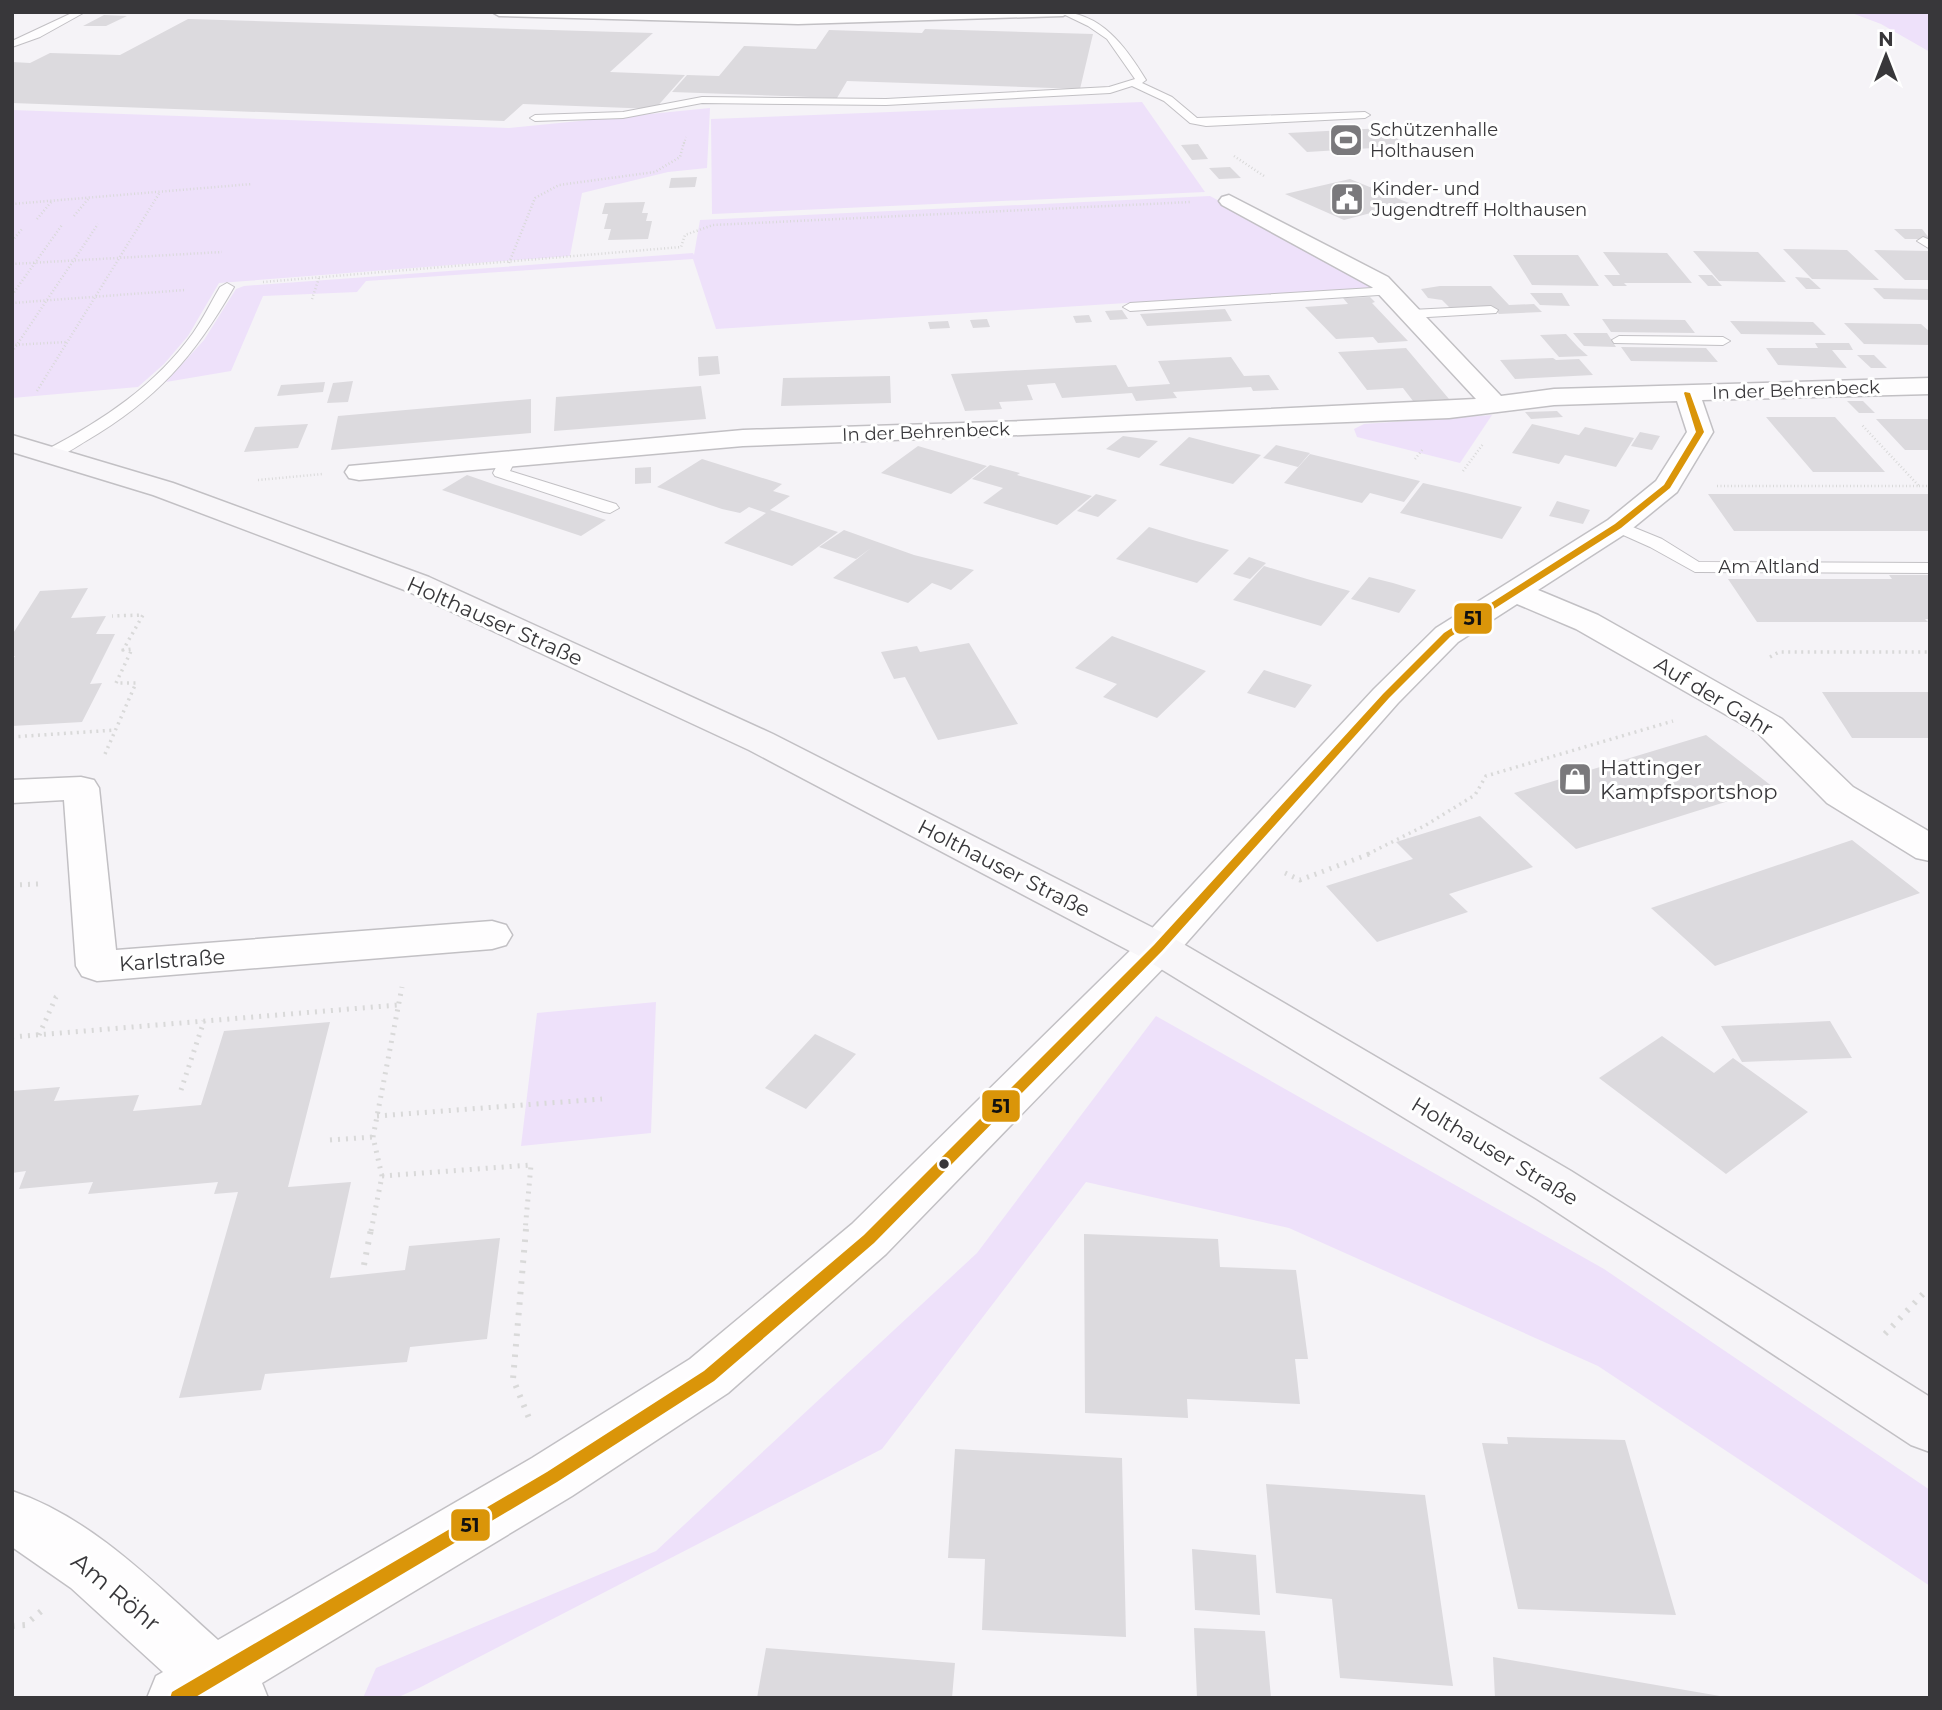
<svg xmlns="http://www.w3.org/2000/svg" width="1942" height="1710" font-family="Montserrat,sans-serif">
	<rect width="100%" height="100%" fill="#f5f3f7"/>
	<path fill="#eee1fa" d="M1849 12H1930V52L1881 24Z
		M1142 102 1205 192 712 214 711 119Z
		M710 108 707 168 668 172 582 193 570 256 219 283 188 336 164 364 138 387 12 398V110L509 128Z
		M1210 196 1380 287 716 329 693 259 366 281 357 292 263 296 231 371 166 382 204 340 236 289 244 286 693 253 694 255 700 220Z
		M1492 415 1460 463 1357 437 1354 429 1364 424Z
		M656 1002 651 1133 521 1146 537 1013Z
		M1156 1016 1604 1269 1930 1490V1586L1598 1366 1289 1228 1086 1182 882 1449 419 1688 396 1698H363L376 1668 656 1551 977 1253Z"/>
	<path fill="#dcdade" d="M104 15 127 16 106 26H83Z
		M188 19 653 33 610 72 685 75 655 109 523 104 504 121 12 103V62L30 63 50 53 120 55Z
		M925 29 1093 34 1080 89 847 81 837 98 672 92 687 75 719 76 744 46 816 49 829 30 922 33Z
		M1384 128 1406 146 1307 152 1288 133Z
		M1198 144 1208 159 1192 160 1181 145Z
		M1230 167 1241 178 1219 179 1209 168Z
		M697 177 695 187 669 188 671 178Z
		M1350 179 1409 203 1344 220 1285 194Z
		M645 202 642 213H648L646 221H652L648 239 608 240 611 229H604L608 214H602L605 203Z
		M1894 229H1922L1930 239H1905Z
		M1783 249 1847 250 1879 280 1812 279Z
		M1874 250 1930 251V280H1905Z
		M1693 251 1758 252 1786 282 1719 281Z
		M1603 252 1667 253 1692 283H1624L1627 286H1613L1604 275H1620Z
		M1513 255H1578L1599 286 1532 285Z
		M1698 275H1712L1722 286H1708Z
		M1795 277 1809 278 1821 289H1806Z
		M1440 286H1491L1509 305 1534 304 1542 312 1499 314 1492 306 1450 308 1442 300 1428 298 1421 289Z
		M1873 288 1930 289V300L1884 299Z
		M1530 293H1562L1570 306 1540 305Z
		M1370 297 1375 302 1372 303 1408 341 1378 343 1373 337 1336 339 1305 307 1348 304 1343 298Z
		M1225 309 1232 321 1147 326 1140 314Z
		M1122 310 1128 319 1110 320 1105 311Z
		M1089 315 1092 322 1076 323 1073 316Z
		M987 319 990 327 973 328 970 320Z
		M1602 319 1685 320 1695 333 1611 332Z
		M948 321 950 328 930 329 928 322Z
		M1730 321 1813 322 1826 335 1741 334Z
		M1844 323 1921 324 1930 332V345L1864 344Z
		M1573 333H1607L1616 347 1584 346Z
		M1566 334 1578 347 1588 356 1559 357 1540 335Z
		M1815 343H1849L1853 350H1832L1847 368 1778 365 1766 348H1818Z
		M1621 347 1706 348 1718 362 1631 361Z
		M1406 348 1449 399 1413 401 1403 388 1367 390 1338 352Z
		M1857 355H1874L1887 368H1871Z
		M718 356 720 374 699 376 698 357Z
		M1231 357 1244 376 1269 375 1279 390 1253 391 1251 387 1173 392 1177 398 1136 401 1132 393 1062 398 1055 383 1027 385 1033 400 999 402 1002 409 965 411 951 374 1116 365 1128 387 1170 384 1158 361Z
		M1553 358 1556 360 1579 359 1593 375 1515 379 1500 360Z
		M890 376 891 403 781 406 783 378Z
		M353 381 348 402 327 403 333 383Z
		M325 382 323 392 277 396 281 385Z
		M701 386 706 419 554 431 556 397Z
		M531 399V433L331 450 338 416Z
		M1847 401H1863L1875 413H1859Z
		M1557 411 1563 417 1531 419 1525 412Z
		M1766 417H1835L1885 472H1813Z
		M1876 419H1930V450H1905Z
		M308 424 298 448 244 452 255 427Z
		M1532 424 1579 435 1585 427 1634 438 1616 467 1565 455 1559 464 1512 453Z
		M1640 432 1660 436 1652 450 1631 446Z
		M1123 436 1158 441 1139 458 1106 449Z
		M1189 437 1224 446 1261 455 1233 484 1159 465Z
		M1276 445 1292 449 1310 453 1298 467 1263 458Z
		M918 446 952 456 987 466 951 494 881 473Z
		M1310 454 1387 473 1420 481 1404 502 1370 493 1362 503 1284 483Z
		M702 459 782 484 773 491 790 496 770 510 838 532 792 566 724 543 766 513 749 507 740 513 722 509 657 487Z
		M990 465 1020 473 1017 475 1092 496 1057 525 983 503 1003 488 972 479Z
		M651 467V483L635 484V468Z
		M467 475 493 484 606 520 581 536 442 490Z
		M1423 483 1466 493 1522 507 1502 539 1400 513Z
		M1096 494 1117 500 1098 517 1077 511Z
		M1708 494H1930V531H1734Z
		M1557 501 1590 510 1583 524 1549 516Z
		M1149 527 1189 539 1229 550 1197 583 1116 559Z
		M844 530 914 555 974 570 951 590 932 583 908 603 833 578 871 548 856 559 819 547Z
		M1249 557 1266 563 1250 579 1233 574Z
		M1264 566 1307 579 1350 591 1321 626 1233 600Z
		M1889 575H1930V619H1925L1928 622H1757L1728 579H1892Z
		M1369 577 1393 583 1416 590 1399 613 1351 599Z
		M88 588 71 618 106 616 96 634H115L90 684 102 683 82 722 12 726V661L15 656H12V635L40 591Z
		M1112 636 1206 671 1157 718 1103 697 1117 684 1075 668Z
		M969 643 1018 724 938 740 905 677 894 679 881 652 917 646 920 652Z
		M1264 670 1312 685 1295 708 1247 693Z
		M1822 692H1930V738H1852Z
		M1706 735 1773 787 1576 849 1514 793Z
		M1480 816 1533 867 1449 894 1468 912 1377 942 1326 886 1413 859 1396 842Z
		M1852 840 1920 893 1715 966 1651 908Z
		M1830 1021 1852 1058 1742 1062 1721 1026Z
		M330 1022 288 1187 351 1182 330 1278 405 1270 409 1246 500 1238 487 1339 410 1347 407 1362 265 1374 261 1390 179 1398 238 1192 214 1194 218 1182 88 1194 93 1182 19 1189 26 1171 12 1173V1091L60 1087 54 1101 139 1095 133 1111 201 1105 224 1031Z
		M815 1034 856 1054 806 1109 765 1088Z
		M1662 1036 1714 1073 1733 1058 1808 1112 1726 1174 1599 1078Z
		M1084 1234 1218 1239 1220 1267 1296 1270 1308 1359H1295L1300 1404 1187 1399 1188 1418 1085 1413Z
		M1507 1437 1625 1440 1676 1615 1518 1609 1482 1443 1508 1444Z
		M955 1449 1122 1458 1126 1637 982 1630 985 1559 948 1558Z
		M1266 1484 1425 1495 1453 1686 1340 1678 1332 1599 1276 1593Z
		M1192 1549 1256 1555 1260 1615 1195 1610Z
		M1194 1628 1265 1631 1271 1698H1197Z
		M766 1648 955 1663 952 1698H757Z
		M1493 1657 1720 1696 1719 1698H1495Z"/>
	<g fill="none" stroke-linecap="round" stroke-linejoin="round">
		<g stroke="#c2c0c4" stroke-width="2">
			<path id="lane" d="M74 12H85L40 37 12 47V41Z
				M1059 12C1101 12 1126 47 1146 80L1142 83 1172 97 1197 118 1365 112 1370 115 1365 118 1206 126 1190 123 1164 101 1132 86 1110 93 886 105 702 103 623 118 535 121 530 118 535 115 623 112 702 97 886 99 1109 87 1135 79 1107 39 1088 26Z
				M1923 237 1930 240V249L1917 241Z
				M227 283 234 287C194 357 156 400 86 441 74 448 59 460 46 456L44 453 46 450C102 421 156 385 193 333 203 319 211 302 220 287Z
				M1389 287 1394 288V294L1130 311 1123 307 1130 303Z
				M1491 306 1498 310 1496 313 1411 318 1404 314 1411 310Z
				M1619 336 1723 337 1730 341 1723 345 1614 343 1612 340Z
				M509 452 517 457 510 471 616 504 619 508 610 513 604 512 495 476 493 473 503 454Z
				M1618 521 1662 539 1699 562 1930 563V573L1695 572 1650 547 1612 530 1609 526 1612 522Z"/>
		</g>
		<g stroke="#c2c0c4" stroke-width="3">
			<path id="street" d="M492 12 798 14 1070 12 1063 16 798 24 499 16Z
				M1229 195 1388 277 1501 396 1554 389 1930 378V394L1702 400 1713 432 1677 492 1628 532 1538 590 1598 615 1782 719 1853 787 1930 832V861L1916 858 1827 803 1758 733 1576 629 1517 604 1458 642 1398 703 1173 958 886 1254 728 1393 572 1496 262 1683 268 1698H147L156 1676 163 1672 71 1588 12 1547V1491C94 1519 155 1584 218 1640L532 1458 690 1359 852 1224 1143 938 1374 689 1436 628 1608 520 1656 481 1687 432 1677 401 1554 405 1449 418 743 446 359 480 349 478 345 472 349 466 743 430 1022 421 1476 399 1372 287 1222 205 1219 201 1222 197Z
				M81 777 94 780 99 788 116 950 492 921 506 925 512 935 506 945 492 949 97 981 82 976 76 966 64 800 12 803V780Z"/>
		</g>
		<g stroke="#c2c0c4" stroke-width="3">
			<path id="secondary" d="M12 435 173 483 429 577 773 734 1173 938 1571 1171 1930 1397V1452L1911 1445 1537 1199 1143 958 749 750 407 591 153 495 12 452Z"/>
		</g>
		<path stroke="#d9d9d9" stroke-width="2" stroke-dasharray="1 2.5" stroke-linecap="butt" d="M684 144 686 137"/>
		<path stroke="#d9d9d9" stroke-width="2.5" stroke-dasharray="1 2.5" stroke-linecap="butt" d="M1234 156 1264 176
			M12 204 252 184
			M74 216 89 198
			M37 219 52 201
			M12 241 22 229
			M509 263 535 198 559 185 655 172 680 157 684 142
			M12 264 222 252
			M263 282 681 247 685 235 713 225 1191 202
			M12 295 62 225
			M312 299 319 278
			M12 303 185 290
			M12 345 67 342
			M12 352 98 224
			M37 391 160 192
			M1415 459 1423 449
			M1463 471 1483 444
			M258 480 323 474
			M1717 486H1919L1862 425
			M1919 486H1930"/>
		<path stroke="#d9d9d9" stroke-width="3.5" stroke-dasharray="2 4.5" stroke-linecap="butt" d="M1770 657 1779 652H1930
			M12 737 115 730
			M105 754 136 683H116L132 649 123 650 143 615 112 616
			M1368 854 1426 825 1475 795 1486 776 1673 721"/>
		<path stroke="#d9d9d9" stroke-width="5" stroke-dasharray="2 6" stroke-linecap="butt" d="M1285 873 1300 880 1372 853
			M12 885 39 884
			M39 1035 56 997 60 994
			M12 1037 398 1005
			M181 1090 204 1021
			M377 1116 602 1099
			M330 1140 373 1137
			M382 1176 531 1165 525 1231
			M371 1231 382 1176 373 1137 402 987"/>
		<path stroke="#d9d9d9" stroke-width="6" stroke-dasharray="2.5 8" stroke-linecap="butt" d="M526 1229 513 1379 531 1423
			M364 1265 371 1229
			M1885 1334 1923 1294 1930 1297
			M12 1626 25 1625 46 1607"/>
		<use href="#lane" fill="#fefdfe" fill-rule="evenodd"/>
		<use href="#street" fill="#fefdfe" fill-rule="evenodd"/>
		<use href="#secondary" fill="#f8f6f9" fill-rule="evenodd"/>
		<g stroke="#fff" stroke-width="6">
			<path id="bus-1" d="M1685 392 1690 393 1704 432 1670 488 1621 528 1450 637 1389 698 1162 951 874 1243 714 1381 557 1482 194 1698H170L172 1692 547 1472 704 1371 864 1235 1154 945 1383 694 1444 633 1615 524 1664 485 1696 432 1684 393Z"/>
		</g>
		<use href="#bus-1" fill="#da9509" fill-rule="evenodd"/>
	</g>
	<defs>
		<g id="stadium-square" transform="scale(1.75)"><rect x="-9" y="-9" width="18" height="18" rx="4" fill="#7a797c" stroke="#fff"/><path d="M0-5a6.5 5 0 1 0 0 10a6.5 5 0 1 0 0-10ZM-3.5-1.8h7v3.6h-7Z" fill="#fff"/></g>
		<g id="civic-square" transform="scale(1.75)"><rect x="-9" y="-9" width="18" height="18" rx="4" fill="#7a797c" stroke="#fff"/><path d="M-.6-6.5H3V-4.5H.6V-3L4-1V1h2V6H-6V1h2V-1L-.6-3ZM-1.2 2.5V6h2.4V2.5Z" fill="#fff"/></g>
		<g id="shop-square" transform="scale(1.75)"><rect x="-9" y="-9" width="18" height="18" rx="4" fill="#7a797c" stroke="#fff"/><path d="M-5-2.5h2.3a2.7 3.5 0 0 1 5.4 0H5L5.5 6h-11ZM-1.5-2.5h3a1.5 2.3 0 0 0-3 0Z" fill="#fff"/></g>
	</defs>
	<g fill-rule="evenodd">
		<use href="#stadium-square" x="1346" y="140"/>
		<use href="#civic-square" x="1347" y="199"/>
		<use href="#shop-square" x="1575" y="779"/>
	</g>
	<circle fill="#38373a" stroke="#fff" stroke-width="2.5" cx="944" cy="1164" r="6"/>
	<g text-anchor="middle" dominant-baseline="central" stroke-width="6" stroke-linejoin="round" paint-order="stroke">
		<g font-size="18" fill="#38373a" stroke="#fff" text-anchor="start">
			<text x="1370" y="130">Schützenhalle<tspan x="1370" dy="21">Holthausen</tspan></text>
			<text x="1372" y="189">Kinder- und<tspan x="1372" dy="21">Jugendtreff Holthausen</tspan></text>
		</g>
		<g font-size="18" fill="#38373a" stroke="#fff">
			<text transform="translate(1796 390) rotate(-2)">In der Behrenbeck</text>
			<text transform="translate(926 432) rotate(-2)">In der Behrenbeck</text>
			<text x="1769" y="567">Am Altland</text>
		</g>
		<g font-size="21" fill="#38373a" stroke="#fff">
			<text transform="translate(495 621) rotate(24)">Holthauser Straße</text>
			<text transform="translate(1714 696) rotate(31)">Auf der Gahr</text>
			<text transform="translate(1004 868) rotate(27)">Holthauser Straße</text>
			<text transform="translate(172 960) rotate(-4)">Karlstraße</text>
			<text transform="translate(1495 1151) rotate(31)">Holthauser Straße</text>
		</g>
		<g font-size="21" fill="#38373a" stroke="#fff" text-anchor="start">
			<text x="1600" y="767">Hattinger<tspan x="1600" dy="24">Kampfsportshop</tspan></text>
		</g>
		<g font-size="24" fill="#38373a" stroke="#fff">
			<text transform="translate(116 1592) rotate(40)">Am Röhr</text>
		</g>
	</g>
	<g stroke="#fff" stroke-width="2.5">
		<rect x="1453" y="602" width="40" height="33" rx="7" fill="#da9509"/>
		<rect x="981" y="1089" width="40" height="34" rx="7" fill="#da9509"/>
		<rect x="450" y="1508" width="41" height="34" rx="7" fill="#da9509"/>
	</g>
	<g font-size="19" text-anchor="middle" font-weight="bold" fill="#111">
		<text x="1473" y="625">51</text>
		<text x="1001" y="1113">51</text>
		<text x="470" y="1532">51</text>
	</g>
	<rect width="1942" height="1710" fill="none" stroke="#38373a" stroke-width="28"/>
	<g transform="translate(1886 56)" stroke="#ffffff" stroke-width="5" paint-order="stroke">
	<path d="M0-5L12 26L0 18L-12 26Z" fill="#38373a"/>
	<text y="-10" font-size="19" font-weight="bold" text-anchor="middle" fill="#38373a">N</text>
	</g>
</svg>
